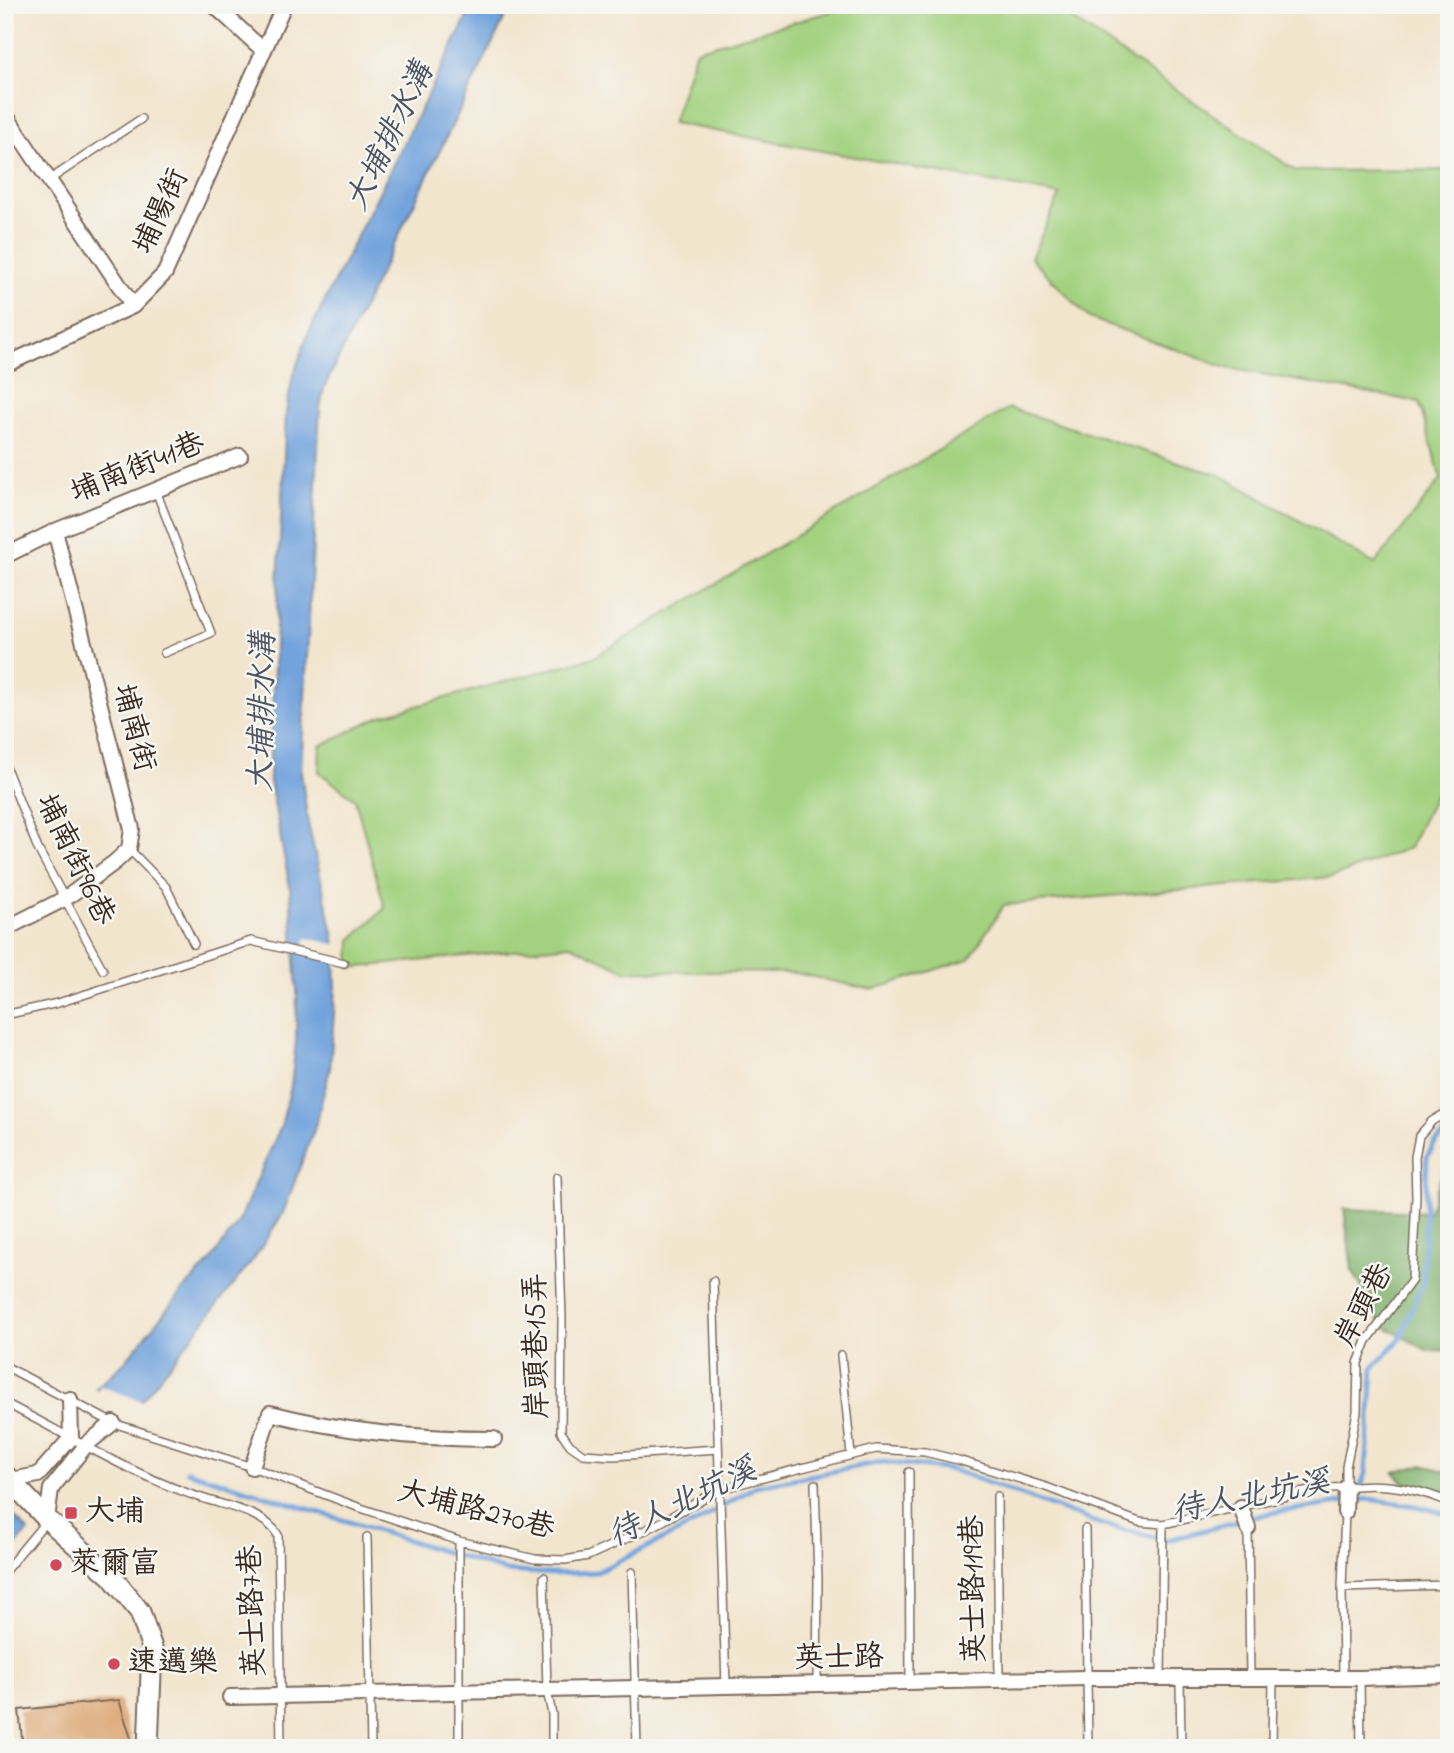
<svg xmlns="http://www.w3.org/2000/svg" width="1454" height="1753" font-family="'Indie Flower','LXGW WenKai TC',sans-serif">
	<rect width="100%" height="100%" fill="#f6f6f2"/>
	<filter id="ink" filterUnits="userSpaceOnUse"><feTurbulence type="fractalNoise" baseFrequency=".0143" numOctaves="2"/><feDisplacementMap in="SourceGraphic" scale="14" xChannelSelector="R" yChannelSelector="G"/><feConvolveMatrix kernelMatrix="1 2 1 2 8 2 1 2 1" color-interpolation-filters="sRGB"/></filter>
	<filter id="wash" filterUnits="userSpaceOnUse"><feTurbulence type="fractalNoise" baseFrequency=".00686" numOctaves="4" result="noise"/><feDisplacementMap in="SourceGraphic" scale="28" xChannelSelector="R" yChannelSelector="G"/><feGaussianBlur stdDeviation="1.57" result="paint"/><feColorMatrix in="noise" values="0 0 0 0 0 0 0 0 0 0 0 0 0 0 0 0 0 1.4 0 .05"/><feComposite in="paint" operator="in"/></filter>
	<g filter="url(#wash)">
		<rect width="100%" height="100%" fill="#f2e5ce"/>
		<path fill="#a3d17f" stroke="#6f7e4e" stroke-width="2" d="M854 5H1051L1296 171 1449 170V766L1409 848 1333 877 1004 905 969 959 872 990 796 973 626 971 571 945 350 968 351 940 385 908 355 799 319 772 320 746 380 716 594 657 1009 408 1222 476 1375 564 1441 479 1419 402 1227 368 1089 318 1031 258 1060 195 672 123 696 50Z"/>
		<path fill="#82b36e" stroke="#5e6e46" stroke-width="2" d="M1449 1153V1350L1428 1351 1382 1325 1352 1270 1344 1209 1429 1212Z
			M1422 1465 1449 1472V1497L1409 1489 1394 1472Z"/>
		<path fill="#72a3dc" stroke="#56667d" stroke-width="2" d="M473 5H511L324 388 320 408 301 772 308 823 334 937 336 987 330 1069 314 1130 283 1213 255 1257 143 1399 133 1404 96 1388 123 1364 183 1290 209 1263 239 1221 281 1126 291 1086 296 1041 297 991 290 888 269 776 286 412 292 380 307 336Z
			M5 1507 28 1531 5 1559Z"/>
		<path fill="#f2e5ce" d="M306 938 338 945V959L303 952Z
			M101 1386 141 1401 131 1407 95 1392Z"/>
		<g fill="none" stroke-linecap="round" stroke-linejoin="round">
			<path stroke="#72a3dc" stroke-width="5" d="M187 1471 506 1571 553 1574 597 1572 696 1523 756 1486 882 1462 953 1470 1103 1525 1167 1540 1270 1513 1369 1499 1416 1506 1449 1514
				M1355 1502 1366 1473 1373 1368 1400 1339 1423 1283 1427 1157 1434 1144 1449 1129"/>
		</g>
		<g id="blocks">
			<path fill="#dca46f" d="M119 1700 134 1748H23L19 1710Z"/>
		</g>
	</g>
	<g filter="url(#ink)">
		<use href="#blocks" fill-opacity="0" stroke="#7b6b5c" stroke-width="2"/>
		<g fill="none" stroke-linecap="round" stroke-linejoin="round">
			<g stroke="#7b6b5c" stroke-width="10">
				<path id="lane" d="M49 180 141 119
					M156 491 211 633 164 653
					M5 765 38 849 103 970
					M129 849 166 887 194 944
					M5 1015 58 1003 251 941 344 963
					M557 1177 562 1317 561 1432 570 1445 583 1454 613 1456 718 1449
					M713 1281 726 1686
					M841 1355 851 1455
					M5 1366 113 1423 252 1467 355 1506 459 1541 535 1559 565 1560 588 1556 654 1526 720 1489 876 1449 925 1452 958 1460 1046 1487 1139 1522 1163 1524 1318 1489 1346 1487V1467L1357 1412 1358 1363 1367 1341 1412 1280 1416 1197 1415 1157 1419 1136 1432 1121 1449 1111
					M5 1403C72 1437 136 1478 208 1500 231 1507 266 1514 278 1535L281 1748
					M909 1472 910 1683
					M815 1484 818 1580 817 1685
					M1346 1487C1381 1482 1416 1488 1449 1502
					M997 1496 999 1681
					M1248 1528 1250 1678
					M1085 1529 1088 1748
					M367 1537 371 1748
					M459 1541V1748
					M5 1571 47 1520
					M632 1572 637 1748
					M544 1577 547 1691 552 1714V1748
					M1342 1588 1449 1585
					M1161 1678 1163 1524
					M1180 1678 1181 1748
					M1343 1678 1342 1588 1345 1512
					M1360 1678 1361 1748
					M1272 1748 1273 1678"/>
			</g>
			<g stroke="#7b6b5c" stroke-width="18">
				<path id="street" d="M214 5 263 50
					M5 114 133 306
					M5 365 133 306 165 273 284 5
					M5 556 55 531 240 456
					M5 929 66 898 115 862 129 849 132 829 55 531
					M252 1467 270 1413C344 1432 418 1439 494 1439
					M11 1480 38 1475 71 1438 70 1399
					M1241 1507 1248 1528
					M1345 1512 1346 1487
					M47 1519 51 1489 87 1444 113 1423
					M230 1697 1087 1678H1360L1449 1675"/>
			</g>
			<g stroke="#7b6b5c" stroke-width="23">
				<path id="secondary" d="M5 1475 47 1519 112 1577 140 1612 152 1648 148 1748"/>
			</g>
			<use href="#lane" stroke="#fff" stroke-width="7"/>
			<use href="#street" stroke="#fff" stroke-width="14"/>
			<use href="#secondary" stroke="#fff" stroke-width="19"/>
		</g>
	</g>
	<g fill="#d1495b" stroke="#f6f6f2" stroke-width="2.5">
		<rect x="64" y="1506" width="14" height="14" rx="3.5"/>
		<circle cx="56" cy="1565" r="7"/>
		<circle cx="114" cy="1664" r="7"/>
	</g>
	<g text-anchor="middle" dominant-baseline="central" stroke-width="5" stroke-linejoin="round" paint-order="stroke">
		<g font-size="30" fill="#3b2a1e" stroke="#f6f6f2">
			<text transform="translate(162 212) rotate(-65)">埔陽街</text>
			<text transform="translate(138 469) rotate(-22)">埔南街41巷</text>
			<text transform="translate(133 728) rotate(75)">埔南街</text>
			<text transform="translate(74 860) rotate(64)">埔南街96巷</text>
			<text transform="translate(1365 1306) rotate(-62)">岸頭巷</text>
			<text transform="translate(538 1346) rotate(-91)">岸頭巷15弄</text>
			<text transform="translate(476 1511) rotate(14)">大埔路270巷</text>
			<text transform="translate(975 1589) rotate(-91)">英士路119巷</text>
			<text transform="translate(254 1611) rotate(-92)">英士路7巷</text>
			<text transform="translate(839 1659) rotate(-1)">英士路</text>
		</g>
		<g font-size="30" fill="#3b2a1e" stroke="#f6f6f2" text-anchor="start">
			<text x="85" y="1513">大埔</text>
			<text x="70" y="1565">萊爾富</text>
			<text x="128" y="1664">速邁樂</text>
		</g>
		<g font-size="32" font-style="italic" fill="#4e5460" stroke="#f6f6f2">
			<text transform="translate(391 137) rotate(-64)">大埔排水溝</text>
			<text transform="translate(264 712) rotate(-89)">大埔排水溝</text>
			<text transform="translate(1251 1498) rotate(-11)">待人北坑溪</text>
			<text transform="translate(683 1504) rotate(-26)">待人北坑溪</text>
		</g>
	</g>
	<rect width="1454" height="1753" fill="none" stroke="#f6f6f2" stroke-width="28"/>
</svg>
